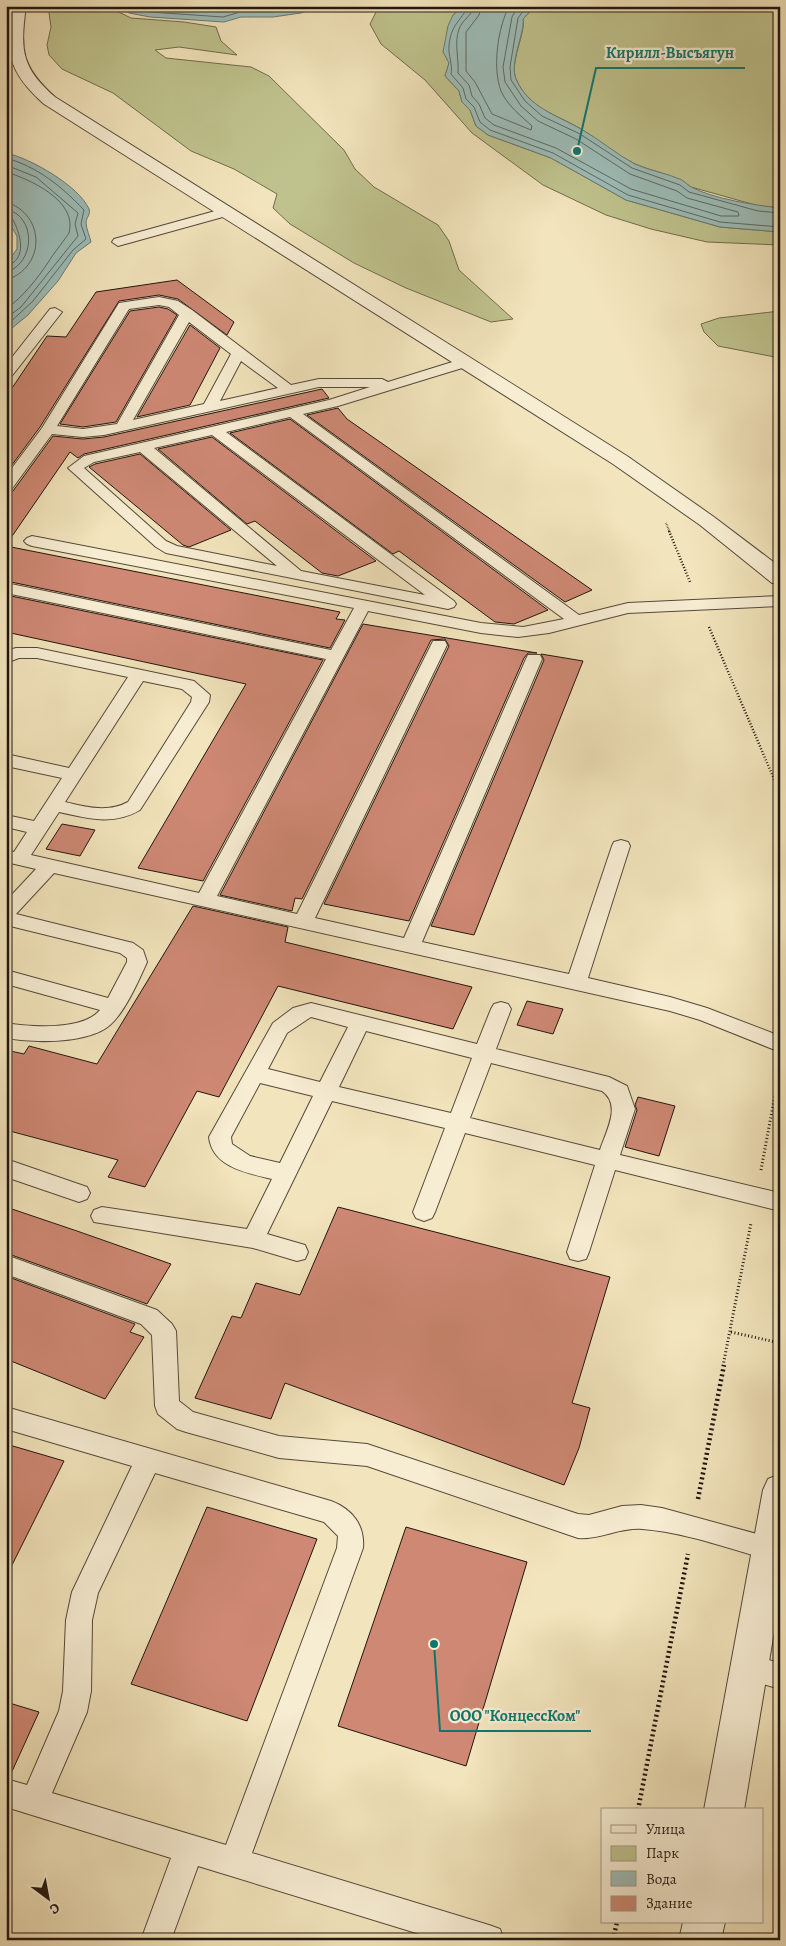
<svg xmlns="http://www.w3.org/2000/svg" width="786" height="1946" font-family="Alegreya,serif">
	<rect width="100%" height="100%" fill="#f2e4bc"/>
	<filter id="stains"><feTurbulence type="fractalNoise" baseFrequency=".004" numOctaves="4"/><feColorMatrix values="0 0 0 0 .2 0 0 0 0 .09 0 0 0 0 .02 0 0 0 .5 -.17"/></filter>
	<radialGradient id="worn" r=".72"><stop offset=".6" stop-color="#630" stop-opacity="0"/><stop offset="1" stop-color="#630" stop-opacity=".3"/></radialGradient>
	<path fill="#bfc28d" stroke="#706c4e" d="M48 6H106L131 18 184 22 216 27 221 41 237 55 179 47 155 50 166 58 251 67 269 76 344 150 355 169 374 187 438 225 449 241 459 270 513 319 491 322 406 288 354 263 290 224 273 208 277 194 234 169 191 151 113 93 62 69 49 55 47 45 51 27Z
		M379 6H465L453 15 449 63 445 76 459 91 462 102 470 110 476 126 488 135 551 158 626 200 720 227 780 232V245L707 242 651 229 606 215 543 185 472 133 425 80 381 44 370 24Z
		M535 6H780V208L759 206 691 187C675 175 654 172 635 164 617 155 600 142 584 131 558 114 530 111 516 79 509 63 526 33 523 19Z
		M780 311V358L718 346 704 332 701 324 719 318Z"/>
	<path fill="#9dbdb8" stroke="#6b7a74" d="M119 6H322L301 13 273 17H241L224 22 150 17 129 13Z
		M465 6H535L523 19C525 33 509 63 516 79 528 107 556 115 581 129 599 139 616 154 635 164 650 171 667 173 682 180 685 182 688 185 691 187 714 199 754 205 780 208V232L720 227 626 200 551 158 488 135 476 126 470 110 462 102 459 91 445 76 449 63 443 52 448 26 453 15Z
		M6 153C30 158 79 186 89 209 91 215 86 217 86 223 86 228 90 237 91 242L76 253 58 281 28 315 6 333V264L17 249V236L6 218Z"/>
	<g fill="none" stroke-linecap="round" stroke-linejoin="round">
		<path stroke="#5f6964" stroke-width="1" d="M128 6 150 12 223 17 240 12H273L305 6
			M177 6 223 10 238 6
			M468 6C461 22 451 23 449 46 448 56 453 64 451 74L463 88 466 99 474 107 480 122 490 130 553 153 628 195 720 222 780 227
			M474 6C472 16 462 20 459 29 454 43 459 58 458 73L469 85 472 96 479 104 485 118 494 125 556 148 631 189 721 216H739L738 212 687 198 677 191 630 174 576 139 538 121 521 106 505 82 503 67 512 17 518 6
			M481 6 479 15 466 32V71L475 82 492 114 531 130 532 126C521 116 507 105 501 91 492 67 498 28 509 6
			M527 6 518 18 510 67 511 80 525 101 542 116 580 134 632 168 680 185 689 192 758 211 780 213
			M6 158C38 167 61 186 84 210L81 224 86 239 73 250 33 301 6 326
			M6 165 36 177 78 213 75 224 78 236 21 307 6 318
			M6 172C30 179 78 201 69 233 68 235 52 256 49 261 38 278 23 297 6 309
			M6 202C46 214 46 268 6 280
			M6 210C9 211 15 212 17 214 37 230 30 266 6 272
			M6 216 12 218C20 232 29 260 6 266"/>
	</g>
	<path fill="#ce8874" stroke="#21150f" d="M177 280 234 322 227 335 178 299 159 295 119 301 40 427 6 473V397L47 336 66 337 96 292Z
		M159 307 168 309 177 315 116 422 83 427 60 424 130 311Z
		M190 325 220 348 190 405 137 417Z
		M322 389 329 398 84 454 78 458 70 452 6 545V493L13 491 53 436 83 439 104 437Z
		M338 408 347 419 592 590 565 602 307 415Z
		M290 419 548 610 514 624 495 622 399 551 393 554 230 433Z
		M212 437 376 561 338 576 322 573 255 521 247 524 158 449Z
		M140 454 231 530 189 547 183 545 89 467 95 464Z
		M6 546 340 612 336 619 345 620 330 648 6 581Z
		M6 595 323 660 203 881 138 868 246 684 6 632Z
		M363 624 537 653H528L524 658 409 921 324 904 449 646 445 639 431 640 302 899 295 898 292 911 220 895Z
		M541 654 583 661 474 935 431 926 544 660Z
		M62 824 95 830 80 856 46 849Z
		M193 906 288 927 285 942 472 987 453 1029 278 986 219 1097 197 1091 145 1187 108 1177 118 1160 6 1130V1050L24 1054 29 1046 97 1064Z
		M527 1001 563 1009 553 1034 517 1025Z
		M638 1097 675 1106 659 1156 625 1147 637 1110 635 1105Z
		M6 1207 77 1231 171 1264 147 1304 6 1253Z
		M338 1207 610 1277 572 1403 590 1408 579 1448 564 1485 285 1383 271 1419 195 1398 232 1316 241 1318 256 1283 300 1295Z
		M6 1276 135 1324 130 1332 144 1337 105 1399 6 1359Z
		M6 1444 64 1461 6 1577Z
		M207 1507 317 1539 247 1721 131 1684Z
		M406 1527 527 1562 466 1766 338 1726Z
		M6 1702 39 1712 9 1778 6 1777Z"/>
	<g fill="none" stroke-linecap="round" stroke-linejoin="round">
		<g stroke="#55493a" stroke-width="2">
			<path id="service" d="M226 208 230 209 232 212 230 215 118 246 112 242 114 239Z
				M159 297 178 301 192 310 291 385 319 379H382L388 382 462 359H472L474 362 472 365 338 406 303 414 579 615 628 603 780 596V606L628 613 549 633 518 637 481 633 368 611 217 896 297 914 431 645 433 641H445L447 645 315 918 404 938 526 659 528 655H540L542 659 422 942 569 974 612 846 614 842 621 840 628 842 630 846 588 978 670 997 707 1008 780 1036V1052L700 1020 670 1011 54 873 16 914 133 943 143 950 147 962C139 980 125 1012 110 1025 88 1044 34 1043 6 1038V1023C30 1027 83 1031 100 1010L6 984V970L108 998 127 962V958L120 953 6 925V901L36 869 6 862V850L14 852 27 832 6 827V815L34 821 62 778 6 766V754L69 768 128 677 37 658H19L6 663V651L16 648H37L194 681 210 695 209 702 140 810C113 826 87 818 59 812L31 855 199 893 326 659 6 593V583L331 650 354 608 32 546 27 544 24 541 27 538 32 536 481 623 523 627 564 619 290 417 226 432 454 601 456 604 454 607 448 609 166 553 156 547 68 468 84 456 329 400 370 387H319L104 435 83 437 52 434 11 490 6 491V476L42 428 119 303ZM159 305 169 307 179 315 117 424 83 429 57 426 129 309ZM189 322 231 354 204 404 133 420ZM241 361 278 388 220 401ZM212 435 425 595 301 571 154 448ZM140 452 277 566 177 546 166 541 84 468 94 462ZM143 681 182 689 192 697 191 702 128 802C108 813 86 807 65 802Z
				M55 308 62 312 11 377 6 378V365L50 309Z
				M501 1002 508 1004 511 1009 496 1049 609 1077 627 1086 635 1109 620 1155 780 1193V1211L615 1170 589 1252 586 1259 578 1261 570 1259 567 1252 595 1165 465 1133 435 1212 432 1218 424 1221 416 1218 413 1212 445 1128 332 1101 267 1234 305 1245 308 1252 305 1259 297 1261 253 1248 94 1222 91 1216 94 1210 102 1207 247 1229 272 1179C247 1173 212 1167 209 1137L273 1023 293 1008 311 1003 477 1044 491 1009 494 1004ZM311 1017 348 1027 320 1082 268 1069 287 1033ZM366 1031 472 1058 451 1113 339 1087ZM491 1063 602 1091C622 1105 606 1131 600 1150L470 1118ZM260 1083 313 1096 280 1163 250 1156 232 1144 231 1137Z
				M6 1159 87 1187 90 1193 87 1199 79 1202 6 1177Z
				M6 1255 157 1310 172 1324 176 1331 179 1401 193 1412 279 1436 367 1444 578 1514 589 1515 622 1506 641 1505 662 1508 779 1540 780 1555 770 1560C730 1549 684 1532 642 1529 620 1527 600 1540 578 1538L367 1466 279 1458 186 1432 177 1429 158 1414 155 1406 152 1335 141 1324 6 1274Z
				M6 1407 331 1501C352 1509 365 1525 363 1548L252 1853 489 1925 500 1929 504 1940H439L198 1866 171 1940H141L171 1858 6 1807V1779L27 1785 59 1711 63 1691 66 1620 72 1592 132 1466 6 1429ZM155 1473 324 1522 338 1536 337 1548 226 1845 52 1793 87 1712 91 1691 92 1620 98 1593Z
				M749 1655 780 1663V1689L739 1677 735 1668 739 1659Z"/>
		</g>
		<g stroke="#55493a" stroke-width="2">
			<path id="tertiary" d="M12 6H26C20 50 21 67 55 97L627 456 714 517 780 567V584L772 583 700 525 613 464 44 104C8 72 5 52 12 6Z
				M780 1474V1596L744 1810H704L763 1490 768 1479Z
				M683 1922H725L721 1940H679Z"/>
		</g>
		<path stroke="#21150f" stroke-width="2" stroke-dasharray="0.5 1" stroke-linecap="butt" d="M666 523 670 533"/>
		<path stroke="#21150f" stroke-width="2.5" stroke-dasharray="1 2" stroke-linecap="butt" d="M669 531 690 582
			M709 627 777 786 779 903"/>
		<path stroke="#21150f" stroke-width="3" stroke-dasharray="1 2.5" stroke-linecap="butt" d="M779 902 780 937
			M761 1170 780 1068
			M731 1332 780 1343
			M723 1366 751 1223"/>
		<path stroke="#21150f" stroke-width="4.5" stroke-dasharray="2 3" stroke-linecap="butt" d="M698 1499 724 1365
			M638 1810 688 1554
			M613 1940 617 1922"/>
		<use href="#service" fill="#f7edd3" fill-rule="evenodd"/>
		<use href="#tertiary" fill="#f7edd3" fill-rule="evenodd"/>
	</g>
	<path fill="none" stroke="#0f766e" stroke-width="2" d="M577 151L596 68H745M434 1644L440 1731H591"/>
	<g fill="#0f766e" stroke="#f7edd3" stroke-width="2">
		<circle cx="577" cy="151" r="5"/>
		<circle cx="434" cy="1644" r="5"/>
	</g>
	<g font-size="16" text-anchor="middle" font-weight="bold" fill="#0f766e" stroke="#f7edd3" stroke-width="4.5" stroke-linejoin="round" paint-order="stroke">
		<text x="670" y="58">Кирилл-Высъягун</text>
		<text x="515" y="1721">ООО "КонцессКом"</text>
	</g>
	<rect width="786" height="1946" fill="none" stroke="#f2e4bc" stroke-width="25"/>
	<rect x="8" y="8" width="771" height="1931" fill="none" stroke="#21150f" stroke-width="2.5"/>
	<rect x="12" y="12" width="761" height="1921" fill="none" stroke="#21150f"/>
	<rect x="601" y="1808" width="162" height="115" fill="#f7edd3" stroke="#a19785"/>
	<rect x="611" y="1825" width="25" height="8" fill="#f7edd3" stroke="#a19785"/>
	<text x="646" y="1834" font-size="15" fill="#21150f">Улица</text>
	<rect x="611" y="1846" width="25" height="15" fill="#bfc28d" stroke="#a19785"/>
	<text x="646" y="1858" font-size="15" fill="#21150f">Парк</text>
	<rect x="611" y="1871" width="25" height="15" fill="#9dbdb8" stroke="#a19785"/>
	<text x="646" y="1884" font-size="15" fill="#21150f">Вода</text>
	<rect x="611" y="1896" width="25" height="15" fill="#ce8874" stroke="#a19785"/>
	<text x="646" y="1908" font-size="15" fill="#21150f">Здание</text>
	<g transform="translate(48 1898) rotate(148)" stroke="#f7edd3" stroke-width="4" paint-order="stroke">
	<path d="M0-4L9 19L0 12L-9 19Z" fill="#21150f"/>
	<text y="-8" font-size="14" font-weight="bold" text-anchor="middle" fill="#21150f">С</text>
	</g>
	<rect width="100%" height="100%" filter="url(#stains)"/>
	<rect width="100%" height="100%" fill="url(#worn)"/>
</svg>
